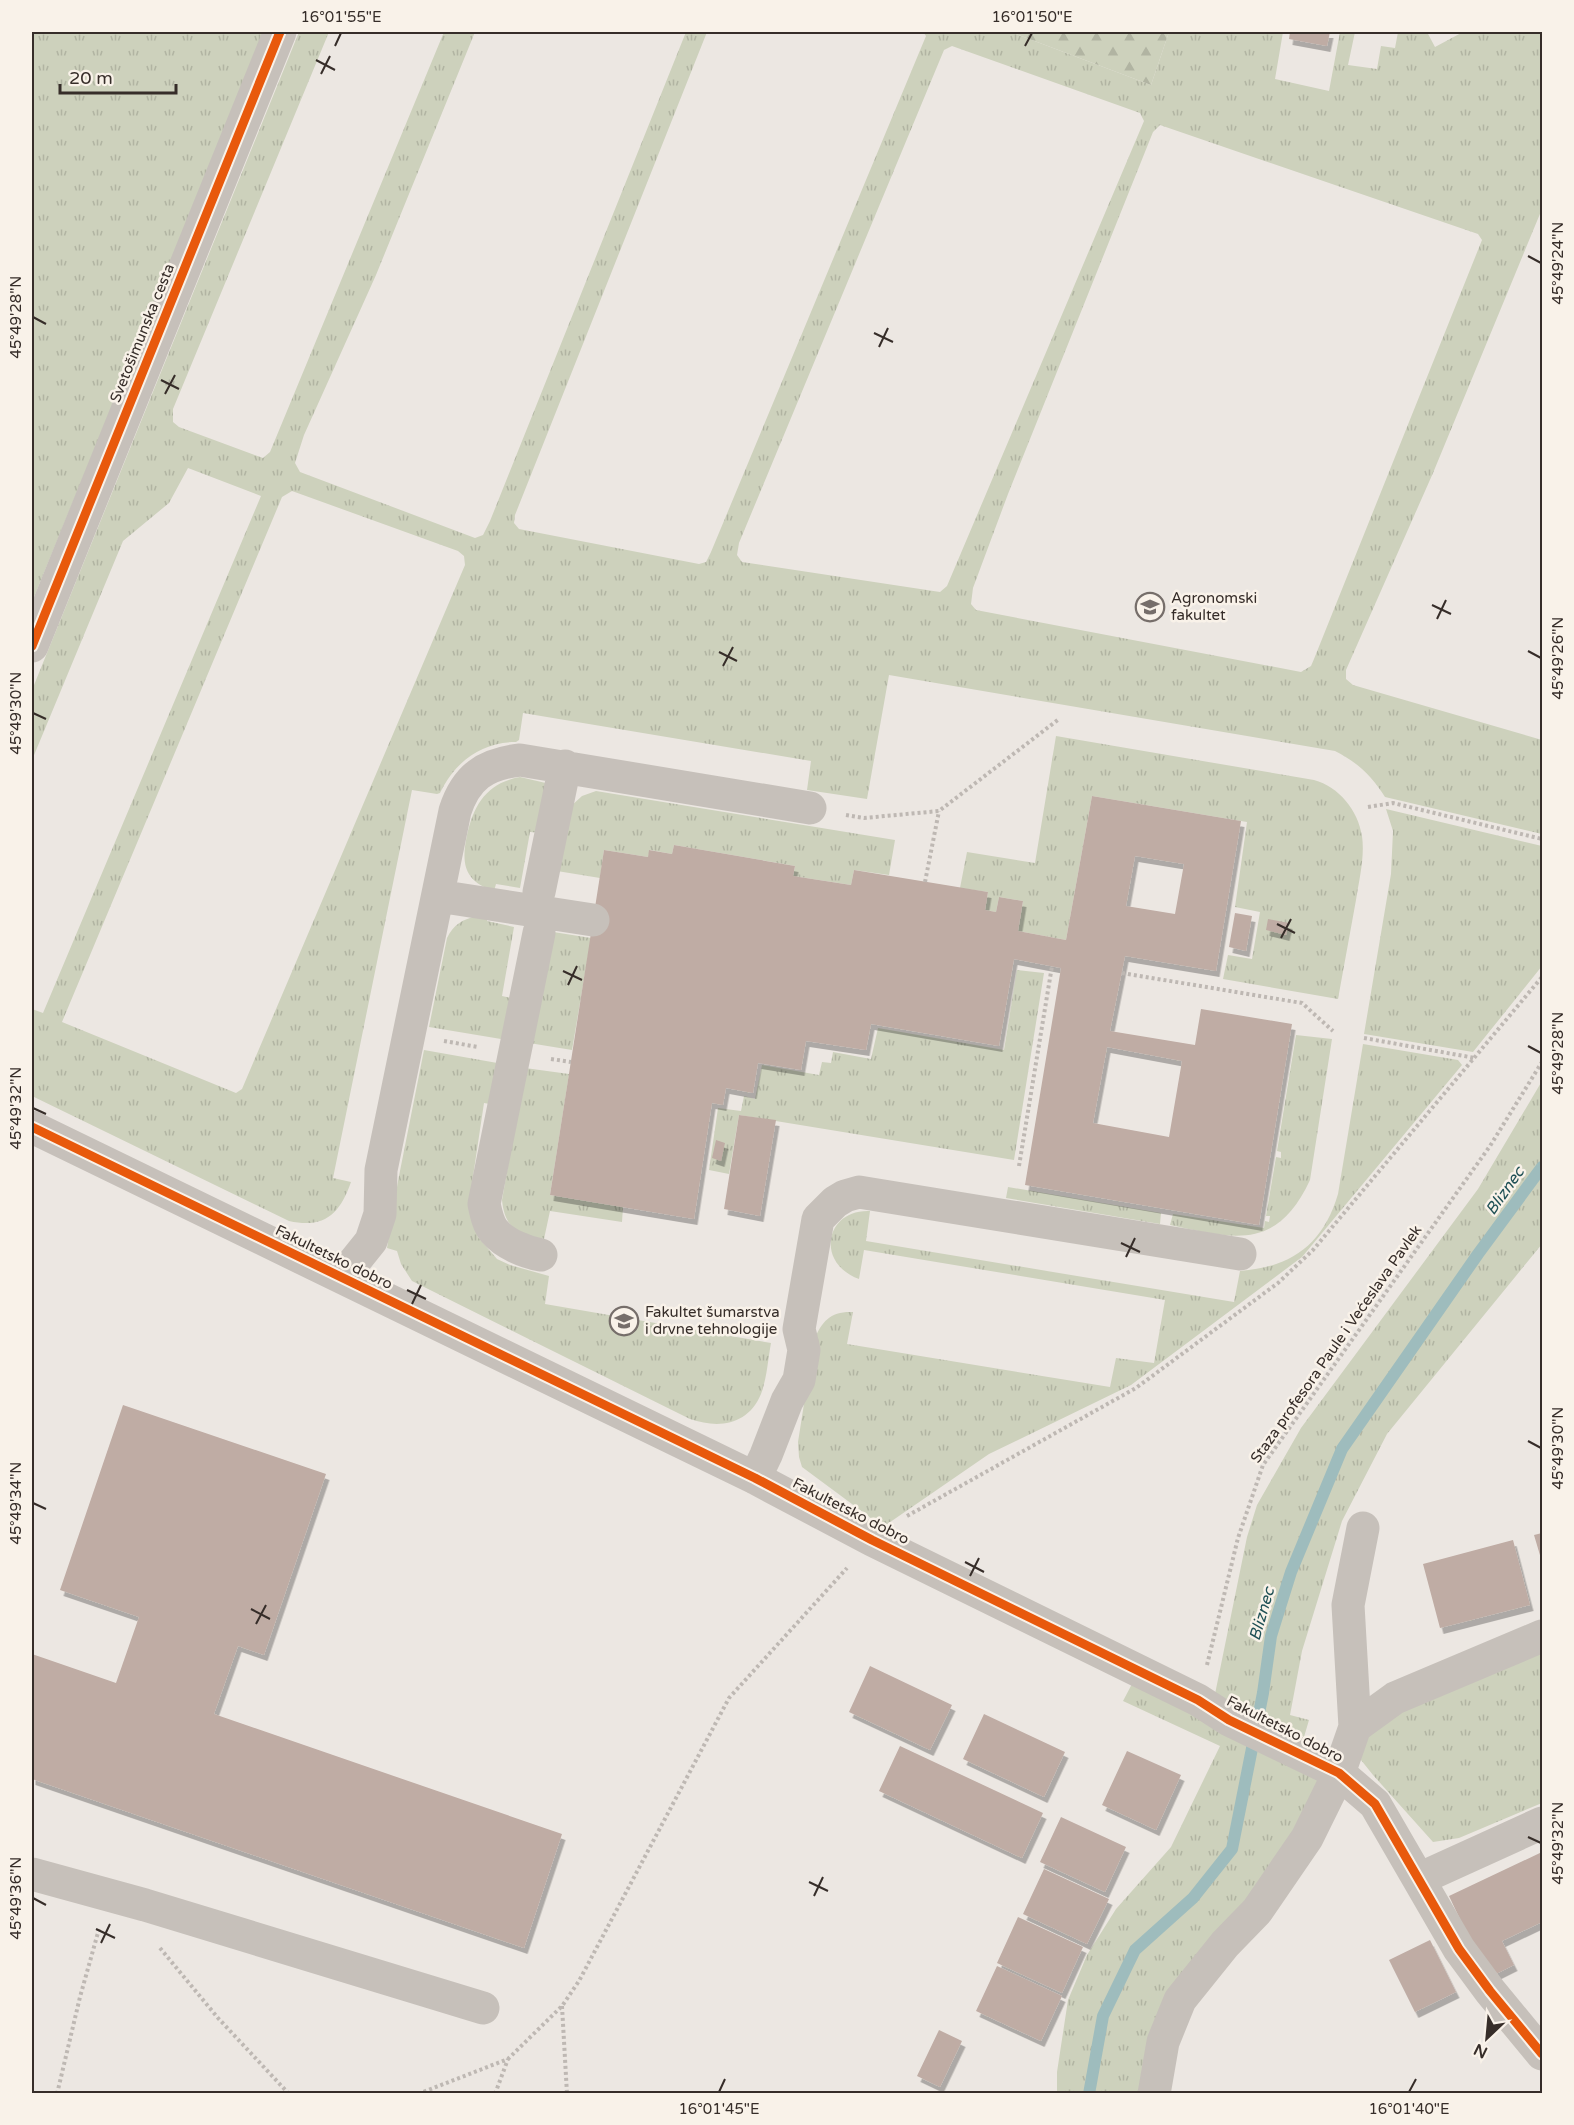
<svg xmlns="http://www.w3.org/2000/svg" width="1574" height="2125" font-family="'Varela Round',sans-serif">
	<defs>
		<pattern id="grass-tufts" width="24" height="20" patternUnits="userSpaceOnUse" patternTransform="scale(1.5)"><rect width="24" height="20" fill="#cdd1bc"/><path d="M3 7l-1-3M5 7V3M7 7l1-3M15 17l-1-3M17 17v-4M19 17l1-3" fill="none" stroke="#b1b4a2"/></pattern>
		<pattern id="forest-firs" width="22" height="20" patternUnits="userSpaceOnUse" patternTransform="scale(1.5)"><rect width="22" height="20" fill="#cdd1bc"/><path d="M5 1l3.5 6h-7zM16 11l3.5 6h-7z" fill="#b1b4a2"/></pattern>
		<filter id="shadow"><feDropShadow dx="3.5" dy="6" stdDeviation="0" flood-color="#0004"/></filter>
	</defs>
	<rect width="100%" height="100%" fill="#ece7e2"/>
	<path fill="url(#grass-tufts)" fill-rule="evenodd" d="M32 32H265L32 602Z
		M299 32H329L173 409V422L179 427 263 458 270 452 444 32H475L376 275 304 435 295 463 300 472 475 538 483 535 490 521 686 32H707L515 515 514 523 519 529 699 564 706 562 711 552 926 36 923 32H1011L1151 85 1169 32H1283L1275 79 1329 91 1340 32H1355L1348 65 1377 69 1381 46 1395 48 1398 32H1427L1435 47 1463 32H1542V209L1433 473 1346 670V679L1353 685 1542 740V834L1385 797C1372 776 1357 762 1335 751L889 675 867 799 807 790 811 761 523 713 519 740 516 742C481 742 455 762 440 793L437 794 412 790 333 1178 351 1182C340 1214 324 1229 289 1221L32 1096V1009L43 1013 261 496 188 468 169 503 123 541 32 760V690ZM952 46 1140 113 1144 121 947 586 940 592 742 562 737 555 739 543 944 50ZM1160 125 1478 234 1482 240 1314 659 1311 666 1301 672 976 610 971 604 973 588 1008 494 1153 132ZM292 491 458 551 464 556 465 565 242 1089 236 1093 62 1022 282 497Z
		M1056 736 1314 780C1339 787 1358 810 1362 836 1365 857 1359 880 1356 900 1350 933 1344 966 1338 999L1223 979 1228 955 1252 959 1260 912 1235 907 1247 822 1092 796 1066 940 1018 931 1023 901 999 897 996 912 985 910 988 892 960 888 967 852 1035 863Z
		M520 777 550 784 542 833 530 832 520 888 496 884 494 891C464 881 461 864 467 835 474 804 487 783 520 777Z
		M596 791 895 840 889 875 854 870 851 885 793 876 795 866 674 845 672 854 650 850 648 857 604 850 600 878 557 871 570 807 582 796Z
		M1386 809 1542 846V966L1473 1052 1364 1034 1391 874 1393 831Z
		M477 916H487V921L514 927 502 996 515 999 507 1040 429 1027 447 938C453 925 463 919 477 916Z
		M547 931 591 938 572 1050 529 1043Z
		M1017 970 1044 973 1014 1160 739 1115 729 1174 709 1170 718 1108 741 1111 744 1096 755 1099 762 1065 819 1075 822 1062 831 1063 833 1052 871 1059 878 1028 1004 1050Z
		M1296 1035 1332 1039 1310 1180C1277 1251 1235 1239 1170 1225L1173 1214 1264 1228 1265 1221 1269 1222 1270 1216H1266L1276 1157 1281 1158V1152L1277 1151Z
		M1363 1044 1458 1060 1462 1065 1302 1257 1131 1385 989 1454 883 1527 802 1467 799 1457 798 1442 814 1340C822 1321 831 1311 853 1312L847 1344 1110 1387 1116 1358 1154 1363 1165 1300 864 1250 859 1279C815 1263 825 1209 870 1211L866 1241 1234 1302 1240 1271C1291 1267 1323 1245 1338 1194Z
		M424 1050 503 1064 496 1105 484 1103 469 1203 478 1237 497 1259 510 1265 549 1276 545 1304 771 1343C768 1359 767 1378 761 1394 748 1425 719 1429 690 1419L412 1281 401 1264 397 1251 387 1248 398 1181Z
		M525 1068 569 1074 550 1195 623 1207 622 1222 550 1211 544 1239C518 1234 505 1229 502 1200Z
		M1542 1081V1244L1387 1434 1342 1521 1302 1651 1290 1715 1309 1720 1304 1737 1272 1720 1215 1694 1247 1537 1257 1505 1301 1428 1478 1189Z
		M1008 1187 1161 1213 1160 1224 1006 1198Z
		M1542 1652V1803L1459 1838 1433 1842 1373 1775 1361 1760 1362 1738 1377 1723Z
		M1133 1682 1323 1778 1316 1800 1212 1949 1148 2093 1057 2094V2072L1068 2000 1087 1955 1116 1909 1171 1847 1220 1746 1123 1701Z"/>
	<path fill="url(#forest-firs)" d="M1011 32H1169L1151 85Z"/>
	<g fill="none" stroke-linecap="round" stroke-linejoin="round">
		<path stroke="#9ebcbd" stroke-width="12" d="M1089 2094 1103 2016 1135 1950 1193 1898 1232 1849 1263 1693 1271 1636 1291 1572 1342 1449 1478 1254 1542 1167"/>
	</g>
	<path fill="#bfaca4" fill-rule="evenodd" filter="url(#shadow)" d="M1290 32H1330L1327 46 1289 39Z
		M1092 796 1241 821 1216 971 1125 956 1110 1031 1195 1045 1201 1009 1292 1024 1259 1225 1025 1185 1061 968 1014 959 999 1046 871 1024 866 1050 806 1041 801 1070 758 1063 753 1093 726 1088 723 1105 712 1103 694 1219 550 1195 604 850 648 857 649 850 672 854 674 845 795 866 793 876 851 885 854 870 988 892 985 910 996 912 999 897 1023 901 1018 931 1066 940ZM1135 856 1184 864 1175 914 1126 906ZM1107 1047 1182 1061 1169 1137 1093 1123Z
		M1235 913 1252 916 1246 951 1229 947Z
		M1268 919 1289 923 1286 935 1266 930Z
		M739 1115 776 1120 760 1216 724 1209Z
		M716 1140 725 1143 721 1161 712 1158Z
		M123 1405 326 1474 264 1655 238 1646 214 1714 562 1834 524 1948 32 1779V1654L116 1683 139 1617 60 1590Z
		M1542 1533V1562L1534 1535Z
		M1513 1540 1530 1605 1440 1628 1423 1564Z
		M870 1666 952 1705 930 1750 849 1712Z
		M984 1714 1065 1752 1044 1797 963 1759Z
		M900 1746 1043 1813 1022 1858 879 1791Z
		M1127 1751 1181 1775 1156 1830 1102 1805Z
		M1061 1817 1126 1847 1105 1892 1040 1862Z
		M1542 1852V1922L1502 1941 1514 1965 1488 1978 1449 1896Z
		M1044 1869 1109 1899 1087 1944 1023 1914Z
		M1018 1917 1083 1947 1062 1993 997 1963Z
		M1430 1940 1456 1992 1415 2012 1389 1960Z
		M997 1966 1062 1996 1041 2041 976 2011Z
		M939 2030 962 2041 940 2087 917 2076Z"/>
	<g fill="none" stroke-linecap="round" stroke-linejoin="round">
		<path stroke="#beb8b3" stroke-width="4" stroke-dasharray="3 3" stroke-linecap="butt" d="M1368 807 1393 803 1542 839
			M846 815 864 818 939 811 1059 719
			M925 882 939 811
			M1122 973 1302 1003 1333 1031
			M1364 1038 1475 1058
			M444 1041 478 1047
			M551 1059 571 1062
			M1019 1166 1052 966
			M907 1516 1136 1388 1278 1283 1313 1250 1542 977
			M1207 1665 1238 1538 1263 1465 1490 1146 1542 1062
			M160 1948 218 2018 289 2094
			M562 2006 567 2094
			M57 2094 80 1997 99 1929
			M418 2094 508 2059 562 2006 579 1981 729 1698 847 1568
			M495 2094 508 2059"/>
		<path stroke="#c6c0ba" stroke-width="33" d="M32 646 280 32
			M539 892 565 766
			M438 896 593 920
			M539 933 484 1204C486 1213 488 1224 494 1231 505 1244 525 1252 541 1255
			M32 1127 755 1478 872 1540 1198 1700 1229 1720 1339 1773 1375 1804 1459 1949 1490 1991 1542 2054
			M342 1277 371 1241 380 1214 381 1170 455 811C466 777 485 764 520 760L810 808
			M755 1478 766 1455 787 1401 799 1380 804 1350 799 1329 818 1219 835 1202 845 1196 859 1192 871 1194 1240 1254
			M1355 1727 1348 1605 1363 1528
			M32 1874 145 1905 483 2008
			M1419 1879 1542 1823
			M1154 2094 1163 2042 1180 2000 1225 1944 1257 1911 1307 1838 1339 1773 1355 1727 1395 1698 1542 1636"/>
		<g stroke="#f9f2e9" stroke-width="13">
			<path id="cycleway" d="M32 646 280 32
				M32 1127 755 1478 872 1540 1198 1700 1229 1720 1339 1773 1375 1804 1459 1949 1490 1991 1542 2054"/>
		</g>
		<use href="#cycleway" stroke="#e8590c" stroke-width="9"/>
	</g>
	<path fill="none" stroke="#362d29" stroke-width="2" d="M335 46 341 33M1025 46 1032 33M316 60 335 70M321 74 330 56M1528 256 1541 263M33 317 46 324M874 333 893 342M879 347 888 328M161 380 179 389M165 394 175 375M1432 605 1451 614M1437 619 1446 600M1528 651 1541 658M719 652 737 661M723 666 733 647M33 713 46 719M1277 924 1295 933M1281 938 1291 919M563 971 582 980M568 985 577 966M1528 1046 1541 1053M33 1108 46 1114M1121 1243 1140 1252M1126 1257 1135 1238M407 1290 426 1299M412 1304 421 1285M1528 1441 1541 1448M33 1503 46 1509M965 1562 984 1572M970 1576 979 1558M251 1609 270 1619M256 1624 266 1605M1528 1837 1541 1843M809 1882 828 1891M814 1896 823 1877M33 1898 46 1905M96 1929 115 1938M101 1943 110 1924M719 2092 725 2079M1409 2092 1416 2079"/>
	<defs>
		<g id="university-ring" transform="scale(1.5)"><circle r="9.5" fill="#f9f2e9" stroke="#766e6a" stroke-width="1.5"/><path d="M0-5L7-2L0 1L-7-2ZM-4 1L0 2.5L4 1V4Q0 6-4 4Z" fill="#766e6a"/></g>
	</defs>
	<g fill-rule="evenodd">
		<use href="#university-ring" x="1150" y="607"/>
		<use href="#university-ring" x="624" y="1321"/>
	</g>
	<g text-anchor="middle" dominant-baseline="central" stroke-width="5" stroke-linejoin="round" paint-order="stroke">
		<g font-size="15" fill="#362d29" stroke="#f9f2e9">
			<text transform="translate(142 333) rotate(-68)">Svetošimunska cesta</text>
			<text transform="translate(334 1257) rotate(26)">Fakultetsko dobro</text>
			<text transform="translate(1336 1344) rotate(-55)">Staza profesora Paule i Većeslava Pavlek</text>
			<text transform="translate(851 1511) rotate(27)">Fakultetsko dobro</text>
			<text transform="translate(1285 1729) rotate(27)">Fakultetsko dobro</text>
		</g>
		<g font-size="15" fill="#362d29" stroke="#f9f2e9" text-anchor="start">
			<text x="1171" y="598">Agronomski<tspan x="1171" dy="17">fakultet</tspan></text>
			<text x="645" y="1312">Fakultet šumarstva<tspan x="645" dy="17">i drvne tehnologije</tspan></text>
		</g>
		<g font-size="16" font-style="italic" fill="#205156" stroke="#f9f2e9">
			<text transform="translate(1505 1191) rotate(-55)">Bliznec</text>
			<text transform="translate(1262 1614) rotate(-74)">Bliznec</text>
		</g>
	</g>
	<rect width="1574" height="2125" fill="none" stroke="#f9f2e9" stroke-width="66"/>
	<g transform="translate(1487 2038) rotate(206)" stroke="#f9f2e9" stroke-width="4.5" paint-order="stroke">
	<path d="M0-4.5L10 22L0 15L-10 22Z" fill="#362d29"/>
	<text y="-9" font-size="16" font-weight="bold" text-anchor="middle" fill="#362d29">N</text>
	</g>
	<path d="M60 84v9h116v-9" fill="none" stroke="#362d29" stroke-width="3"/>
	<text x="69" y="84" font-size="18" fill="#362d29" stroke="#f9f2e9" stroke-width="4.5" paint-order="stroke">20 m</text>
	<rect x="33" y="33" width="1508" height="2059" fill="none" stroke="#362d29" stroke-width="2"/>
	<g font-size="15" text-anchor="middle" fill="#362d29">
		<text x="341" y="22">16°01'55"E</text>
		<text x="1032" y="22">16°01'50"E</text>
		<text transform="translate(1558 263) rotate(-90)" y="5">45°49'24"N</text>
		<text transform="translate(16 317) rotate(-90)" y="5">45°49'28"N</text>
		<text transform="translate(1558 658) rotate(-90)" y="5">45°49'26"N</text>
		<text transform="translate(16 713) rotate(-90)" y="5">45°49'30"N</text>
		<text transform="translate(1558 1053) rotate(-90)" y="5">45°49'28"N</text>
		<text transform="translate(16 1108) rotate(-90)" y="5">45°49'32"N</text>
		<text transform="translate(1558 1448) rotate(-90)" y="5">45°49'30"N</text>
		<text transform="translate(16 1503) rotate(-90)" y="5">45°49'34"N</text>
		<text transform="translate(1558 1843) rotate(-90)" y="5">45°49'32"N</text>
		<text transform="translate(16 1898) rotate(-90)" y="5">45°49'36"N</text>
		<text x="719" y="2114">16°01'45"E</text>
		<text x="1409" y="2114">16°01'40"E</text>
	</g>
</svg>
